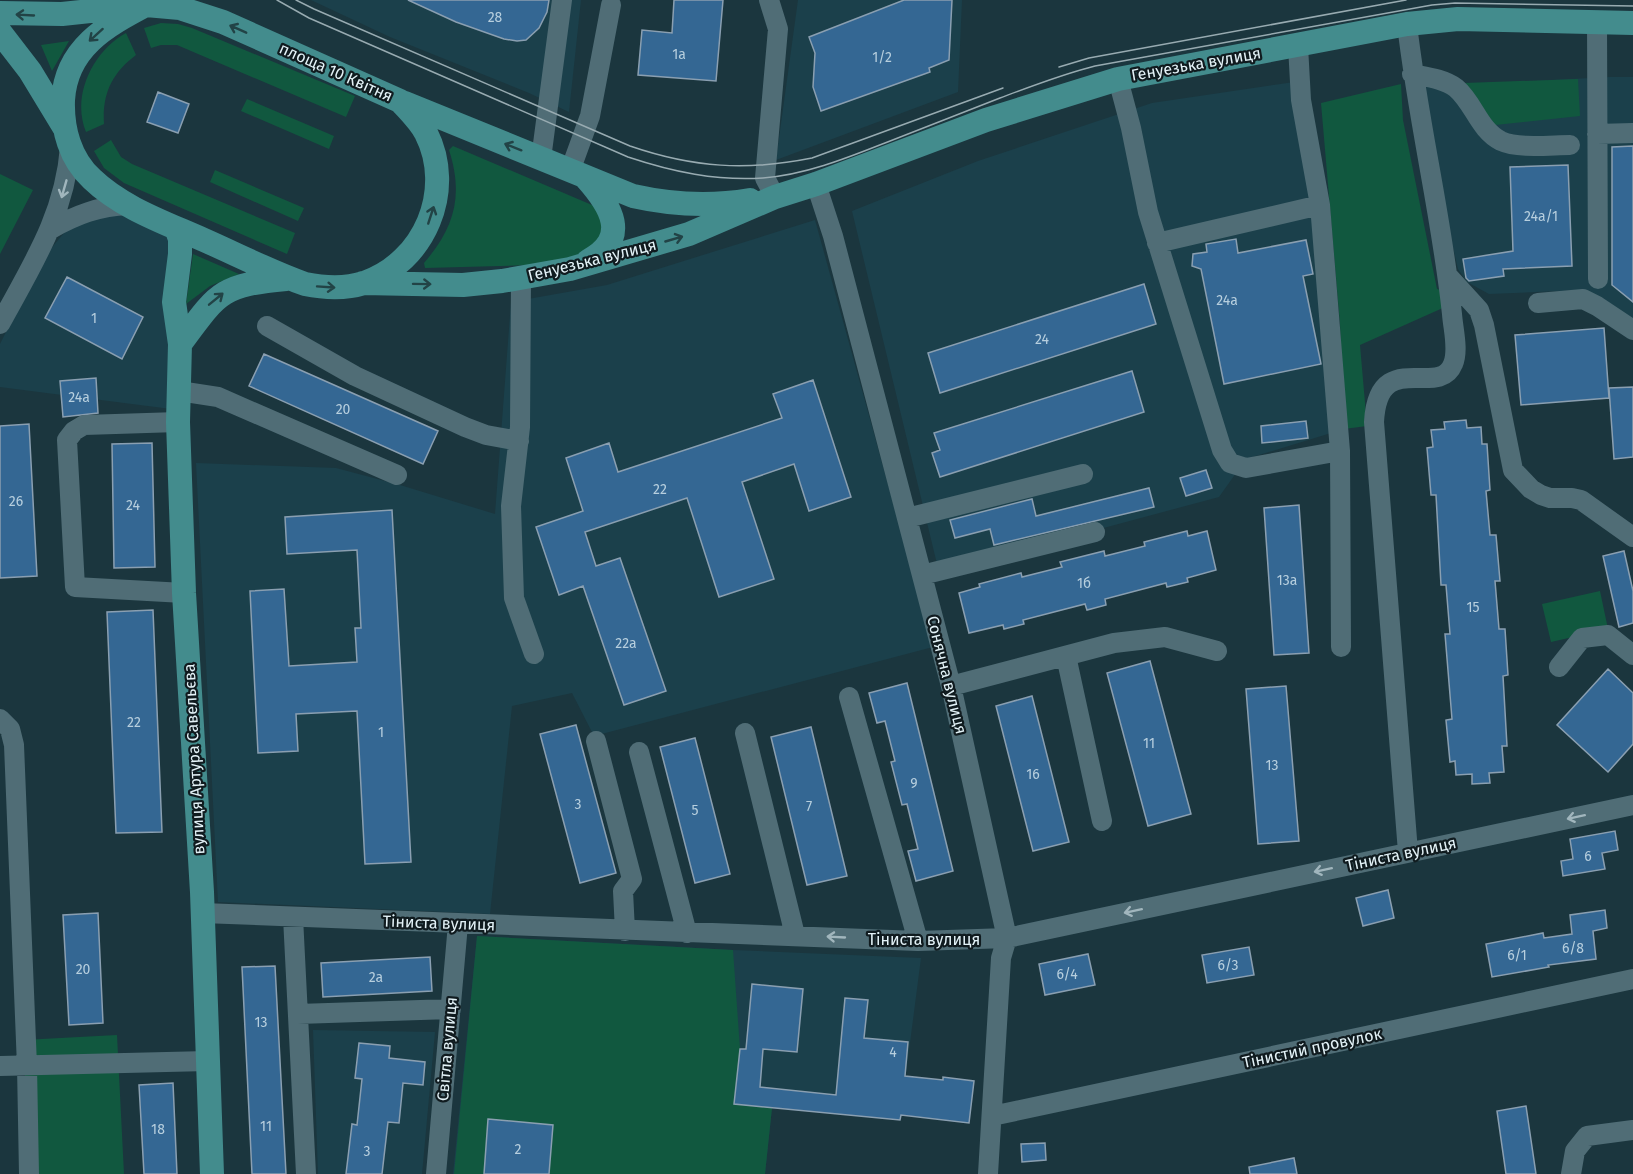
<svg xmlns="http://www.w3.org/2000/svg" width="1633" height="1174" font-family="'Fira Sans',sans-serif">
	<rect width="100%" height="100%" fill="#1b363e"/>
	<path fill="#1b404b" d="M311 0H581L569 112 529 93 390 37Z
		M798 0H962L958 92 776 160Z
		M1610 77H1633V322L1586 290 1489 294 1467 282 1458 269 1424 124 1419 87Z
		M1308 80 1344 429 1246 459 1219 497 973 563 937 564 852 211 978 161 1152 103Z
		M118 213 173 240 171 409 0 387V344L43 258 75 220Z
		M815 220 933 647 594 736 572 693 512 706 490 914 218 902 196 463 336 468 400 485 495 514 511 302 607 285Z
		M477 936 733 950 921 958 900 1120 772 1108 765 1174H453Z
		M313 1030 435 1032 422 1174H318Z"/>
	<path fill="#11583f" d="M161 23 178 24 192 28 355 96 346 117 177 45H161L151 48 144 28Z
		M126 33 136 55C112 73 102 94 104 124L86 132C71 96 93 51 126 33Z
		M69 41 52 71 41 45Z
		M1578 79 1580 116 1495 125 1464 83Z
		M1401 84 1403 120 1437 289 1443 290 1445 307 1360 345 1367 426 1344 429 1340 324 1321 103Z
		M247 99 334 136 329 149 241 111Z
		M111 140 121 157 132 164 295 233 287 254 124 183 104 168 94 151Z
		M453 146 592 205C605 216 603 228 599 243L574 257 533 265 425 268 424 263C454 228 464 196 449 150Z
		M215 170 304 208 298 221 210 182Z
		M0 174 33 190 0 254Z
		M193 254 239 274 210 286 186 304Z
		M1600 591 1608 629 1551 642 1542 604Z
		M477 936 733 950 740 1049 734 1104 772 1108 765 1174H454Z
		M117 1035 124 1174H30L23 1040Z"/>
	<path fill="#346793" stroke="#8a9fb1" stroke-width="1.5" d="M408 0H549L547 12 539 28 526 40 517 41 504 39 456 22Z
		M674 0H723L716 81 638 75 642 30 672 33Z
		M904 0H952L949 60 929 68 930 72 821 111 813 87 815 53 809 37Z
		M158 92 189 104 178 133 147 122Z
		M1633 146V302L1612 285V147Z
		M1568 165 1572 266 1503 269 1504 276 1469 281 1466 278 1463 259 1513 251 1510 167Z
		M1236 239 1238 253 1306 240 1313 274 1303 276 1321 364 1224 384 1201 269 1192 266 1193 254 1207 252 1206 244Z
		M67 277 143 317 122 359 45 318Z
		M1144 284 1156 324 940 393 928 353Z
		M1604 328 1609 398 1521 405 1515 335Z
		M264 354 438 431 423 464 249 386Z
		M1132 371 1144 412 940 477 932 453 940 450 934 433Z
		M96 378 98 413 63 417 60 381Z
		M813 380 851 497 809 511 794 464 742 482 774 579 719 597 687 498 585 532 596 566 620 558 666 691 624 705 583 586 559 595 536 527 583 511 566 458 609 443 618 472 782 418 773 394Z
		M1633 387V457L1614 459 1609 388Z
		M1466 420 1467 428 1481 427 1482 444H1487L1490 490 1486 491 1490 535H1496L1500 581H1495L1499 629H1505L1508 675 1503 676 1507 746H1502L1504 772 1489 773 1490 783 1472 784V774L1456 775 1455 761 1450 762 1446 720 1452 719 1445 634H1450L1446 585H1441L1436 495H1431L1427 448 1433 447 1431 430 1445 429 1444 422Z
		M1306 421 1308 438 1262 443 1261 426Z
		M29 424 37 576 0 578V426Z
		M152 443 155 567 114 568 112 444Z
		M1206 470 1212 488 1186 496 1180 478Z
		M1149 488 1154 507 994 545 990 529 955 538 950 520 1032 499 1036 516Z
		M1299 505 1309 653 1274 655 1264 508Z
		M392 510 411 862 365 864 357 711 296 714 298 751 258 753 250 591 284 589 289 666 357 662 355 628H361L357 550 287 554 285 517Z
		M1187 531 1188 536 1207 531 1216 570 1187 578 1188 582 1167 587 1166 583 1105 599 1106 605 1087 610 1085 604 1023 620 1024 624 1004 629 1003 625 969 633 959 593 980 587 979 584 1021 573 1022 577 1062 567 1060 562 1104 551 1105 556 1145 546 1144 542Z
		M1624 551 1633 591V623L1619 627 1603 556Z
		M153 610 162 832 116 833 107 612Z
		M1150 661 1191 814 1148 826 1107 673Z
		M1608 669 1633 693V744L1608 772 1557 725Z
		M907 683 953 871 916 881 908 851 918 849 907 804 902 805 891 762 895 761 885 721 877 723 869 693Z
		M1286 686 1299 841 1258 844 1246 689Z
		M1032 696 1069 842 1033 851 996 706Z
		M576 725 616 873 580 883 540 734Z
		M811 727 847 876 807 885 771 737Z
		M695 738 730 874 695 883 660 747Z
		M1615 831 1618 850 1602 853 1605 869 1563 876 1561 861 1573 859 1570 839Z
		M1388 890 1394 918 1363 926 1356 898Z
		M1605 910 1607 928 1593 931 1596 959 1548 965 1549 967 1492 977 1486 944 1543 933 1544 938 1572 934 1570 915Z
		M98 913 103 1023 69 1025 63 915Z
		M1249 947 1254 975 1207 983 1202 955Z
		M1088 954 1095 985 1045 995 1039 964Z
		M430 957 432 991 323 997 321 963Z
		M275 966 286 1174H252L242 967Z
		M752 984 803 989 797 1052 763 1049 760 1087 836 1095 845 998 868 1000 864 1038 908 1042 905 1076 943 1080V1077L974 1081 969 1123 901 1115 900 1120 734 1104 740 1049H746Z
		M359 1043 390 1046 389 1058 425 1062 423 1085 403 1083 399 1123 388 1122 382 1174H346L352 1124 357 1125 362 1079 355 1078Z
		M173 1083 177 1174H144L139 1085Z
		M1526 1106 1536 1174H1506L1497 1111Z
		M488 1119 553 1125 549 1174H484Z
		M1045 1143 1046 1160 1022 1162 1021 1144Z
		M1294 1158 1297 1174H1250L1249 1167Z"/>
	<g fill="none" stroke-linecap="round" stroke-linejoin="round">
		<path stroke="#506d76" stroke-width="20" d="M769 0 778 29 765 178 775 197
			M1597 22 1598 279
			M1407 24C1418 122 1442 217 1452 314 1453 329 1459 350 1453 364 1439 400 1378 346 1374 422L1408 852
			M1298 46 1301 100 1320 205 1340 451 1341 647
			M1412 74C1427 77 1444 79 1456 88 1474 103 1479 130 1501 141 1518 149 1551 145 1570 145
			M1118 79 1131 128 1148 212 1222 450 1230 463 1246 468 1340 451
			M1597 134 1633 133
			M541 159 562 0
			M570 171 590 116 611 5
			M816 184 833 236 951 686 1007 938 1001 958 988 1174
			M51 229C76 215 99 206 128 205
			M1157 243 1320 205
			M1448 276 1479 310 1484 325 1513 470 1531 489 1541 495 1550 498H1572L1581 500 1633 537
			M521 278 520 427 511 506 514 598 534 654
			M1538 303 1583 299 1597 306 1633 330
			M0 324C32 265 65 215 70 147
			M267 326 355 376 465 427 486 435 519 441
			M179 391 218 397 397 475
			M178 422 84 425 74 431 67 440 75 587 184 593
			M907 518 1083 474
			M922 575 1095 532
			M1066 656 1102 821
			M1559 667 1582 638 1608 635 1633 655
			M951 686 1114 643 1165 637 1217 651
			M849 697 918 941
			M0 719 10 729 14 745 27 1066 29 1174
			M745 733 795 935
			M596 741 632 879 623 891 625 931
			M639 752 687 933
			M202 913 918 941 1007 938 1633 805
			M293 917 306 1174
			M298 1014 451 1009
			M0 1066 208 1061
			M992 1116 1633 979
			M436 1174 458 924
			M1571 1174 1575 1151 1587 1136 1633 1130"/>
		<path stroke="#438c8d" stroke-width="24" d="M0 13 62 14 146 5 180 8 223 22 400 101C409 111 419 120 426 133 455 190 425 262 364 283 345 289 325 288 305 284 271 272 238 255 204 240 166 223 122 208 92 179 70 159 62 129 63 100 66 48 106 26 146 5
			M0 32 30 71 64 127
			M405 103 633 196C673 205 709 207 750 200
			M586 178C611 206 631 238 588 261
			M176 228 180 239V254L174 302 180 344 178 422 184 593 202 892 212 1174
			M363 283 463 285 502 281 570 269 689 234 775 197 816 184 986 120 1118 79 1407 24 1458 19 1633 23
			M180 344C218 293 220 285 286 279"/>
		<path stroke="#98abb1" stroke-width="1.5" d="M277 0 309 18 628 157C673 172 716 181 763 178 805 175 847 158 885 143 924 128 962 113 1000 98 1032 86 1063 74 1095 66L1432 5 1455 3 1633 6
			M296 0 314 9 630 146C694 168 747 171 812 158L1003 88
			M1059 67 1089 58 1406 0"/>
	</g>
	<defs><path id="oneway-shaft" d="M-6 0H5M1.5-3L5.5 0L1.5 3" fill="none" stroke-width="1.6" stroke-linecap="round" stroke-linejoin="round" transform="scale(1.5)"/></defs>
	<g stroke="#224346">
		<use href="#oneway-shaft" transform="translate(25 15) rotate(-177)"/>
		<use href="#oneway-shaft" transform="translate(238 29) rotate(-156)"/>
		<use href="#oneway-shaft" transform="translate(96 35) rotate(138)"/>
		<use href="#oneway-shaft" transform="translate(513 147) rotate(-158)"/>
		<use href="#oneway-shaft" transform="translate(431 215) rotate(-72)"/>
		<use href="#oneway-shaft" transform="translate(674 239) rotate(-16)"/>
		<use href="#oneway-shaft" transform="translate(422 284) rotate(1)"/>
		<use href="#oneway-shaft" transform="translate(326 287) rotate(4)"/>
		<use href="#oneway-shaft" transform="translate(216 299) rotate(-39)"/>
	</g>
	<g stroke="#a1b6bd">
		<use href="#oneway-shaft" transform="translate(64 189) rotate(106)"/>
		<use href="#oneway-shaft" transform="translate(1576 817) rotate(168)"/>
		<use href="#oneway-shaft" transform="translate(1323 870) rotate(168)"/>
		<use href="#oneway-shaft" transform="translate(1133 911) rotate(168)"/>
		<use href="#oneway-shaft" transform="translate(836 937) rotate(-177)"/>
	</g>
	<g text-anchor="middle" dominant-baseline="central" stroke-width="4.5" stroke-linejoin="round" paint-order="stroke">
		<g font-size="14" fill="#b7cfde">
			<text x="495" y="17">28</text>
			<text x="679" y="54">1а</text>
			<text x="882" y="57">1/2</text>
			<text x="1541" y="216">24а/1</text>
			<text x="1227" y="300">24а</text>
			<text x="94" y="318">1</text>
			<text x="1042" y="339">24</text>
			<text x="79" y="397">24а</text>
			<text x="343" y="409">20</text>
			<text x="660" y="489">22</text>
			<text x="16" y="501">26</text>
			<text x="133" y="505">24</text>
			<text x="1287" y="580">13а</text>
			<text x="1084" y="583">1б</text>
			<text x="1473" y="607">15</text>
			<text x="626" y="643">22а</text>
			<text x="134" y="722">22</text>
			<text x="381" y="732">1</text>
			<text x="1149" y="743">11</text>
			<text x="1272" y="765">13</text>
			<text x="1033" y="774">16</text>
			<text x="914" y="783">9</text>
			<text x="578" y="804">3</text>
			<text x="809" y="806">7</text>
			<text x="695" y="810">5</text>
			<text x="1588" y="856">6</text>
			<text x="1573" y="948">6/8</text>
			<text x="1517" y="955">6/1</text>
			<text x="1228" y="965">6/3</text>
			<text x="83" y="969">20</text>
			<text x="1067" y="974">6/4</text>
			<text x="376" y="977">2а</text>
			<text x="261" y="1022">13</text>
			<text x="893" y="1052">4</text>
			<text x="266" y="1126">11</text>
			<text x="158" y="1129">18</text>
			<text x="518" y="1149">2</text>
			<text x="367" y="1151">3</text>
		</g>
		<g font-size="16" fill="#e3f2f7" stroke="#101b1f">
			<text transform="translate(1196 64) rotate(-10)">Генуезька вулиця</text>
			<text transform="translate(336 72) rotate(24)">площа 10 Квітня</text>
			<text transform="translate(592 260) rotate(-14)">Генуезька вулиця</text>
			<text transform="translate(947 675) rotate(76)">Сонячна вулиця</text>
			<text transform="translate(194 759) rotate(-93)">вулиця Артура Савельєва</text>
			<text transform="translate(1401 854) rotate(-12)">Тіниста вулиця</text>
			<text transform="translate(439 923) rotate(2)">Тіниста вулиця</text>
			<text x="924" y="939">Тіниста вулиця</text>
			<text transform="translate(1312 1048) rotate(-12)">Тінистий провулок</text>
			<text transform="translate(447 1049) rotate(-85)">Світла вулиця</text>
		</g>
	</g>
</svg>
